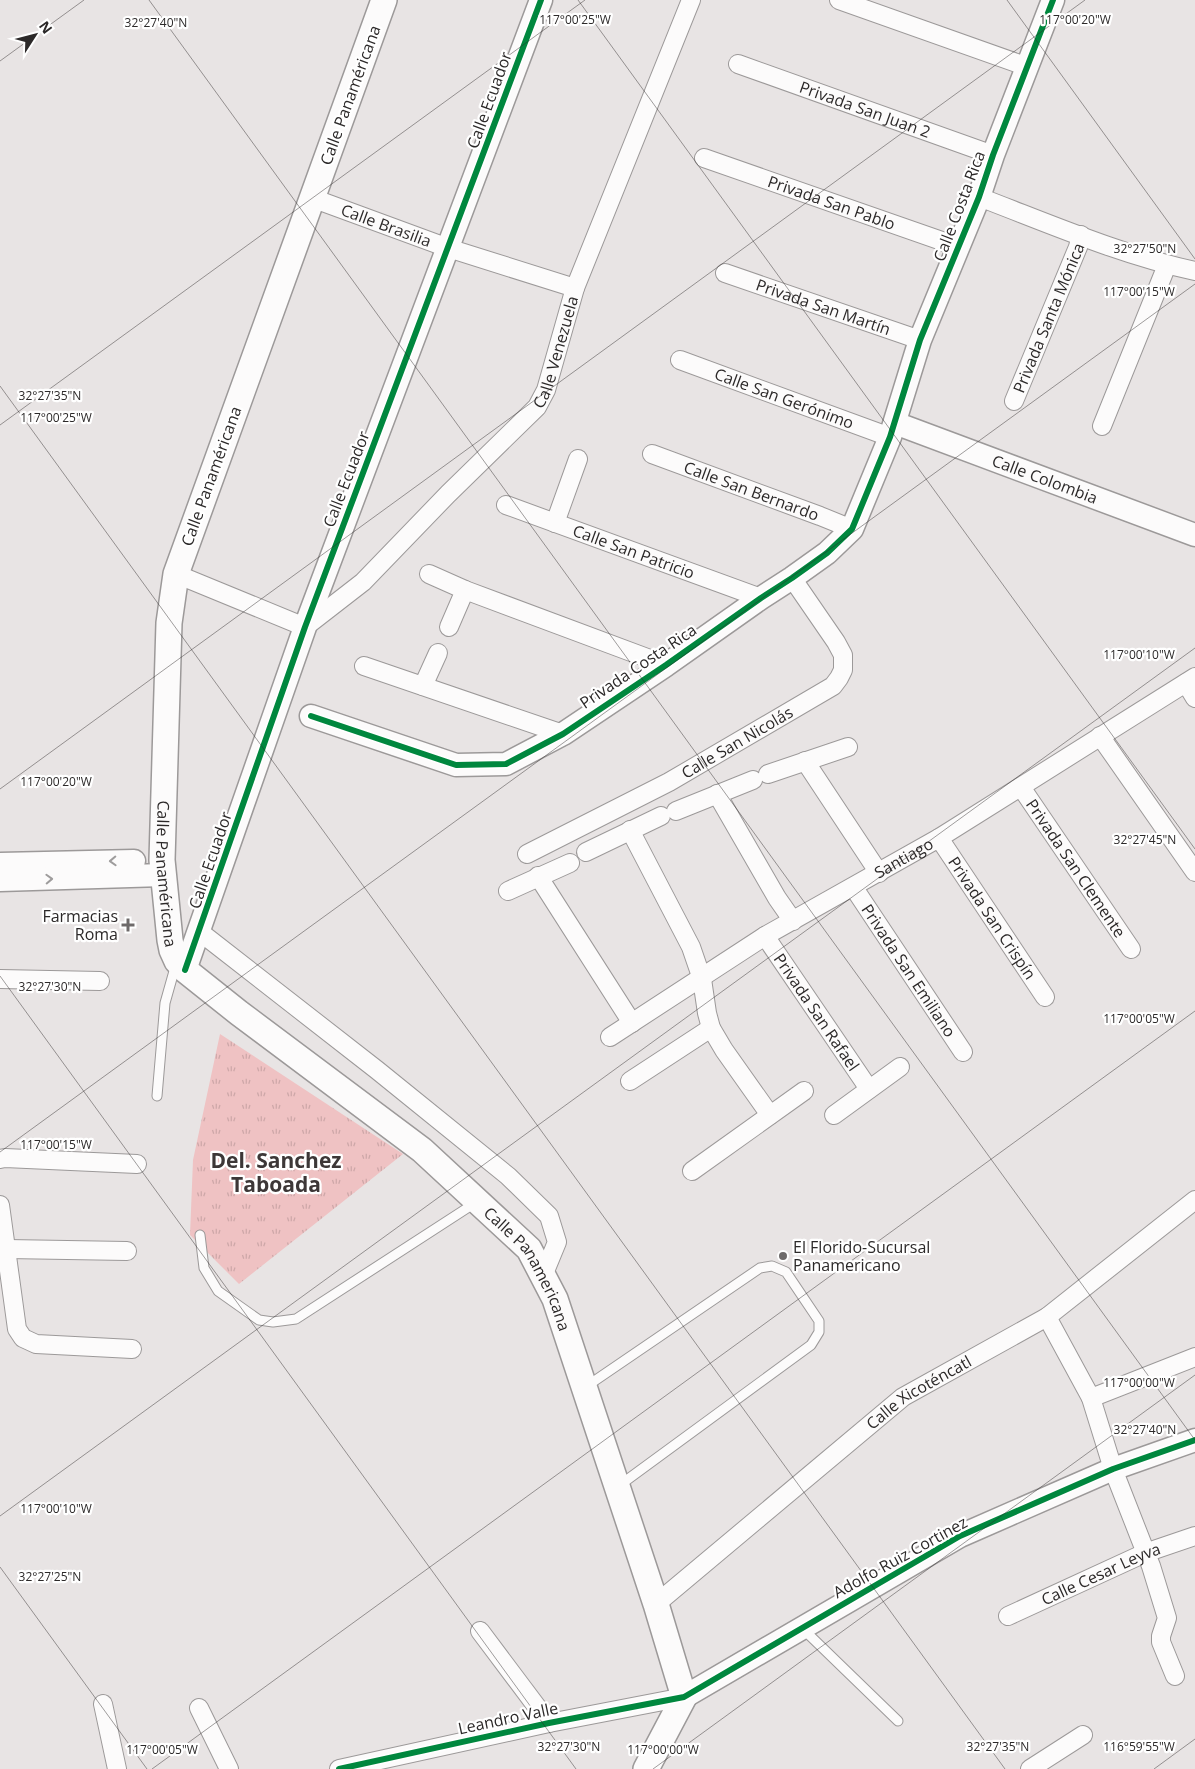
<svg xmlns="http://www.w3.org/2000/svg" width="1195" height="1769" font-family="'Open Sans',sans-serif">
	<defs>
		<pattern id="park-tufts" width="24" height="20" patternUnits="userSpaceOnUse" patternTransform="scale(1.25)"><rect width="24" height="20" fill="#efc2c3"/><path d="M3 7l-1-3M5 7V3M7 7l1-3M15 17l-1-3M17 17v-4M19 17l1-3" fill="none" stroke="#cda7a8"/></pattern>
	</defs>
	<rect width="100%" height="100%" fill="#e8e4e4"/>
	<path fill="url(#park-tufts)" d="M220 1034 403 1154 239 1284 190 1235 193 1160Z"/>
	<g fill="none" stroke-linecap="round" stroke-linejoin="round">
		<g stroke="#9c9999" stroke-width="11">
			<path id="service" d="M157 1096 165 1003 176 964
				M200 1235 204 1268 218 1291 259 1320 273 1322 296 1319 475 1203
				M587 1386 760 1268 772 1266 786 1272 819 1321V1332L811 1345 620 1485
				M802 1628 898 1721"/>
		</g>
		<g stroke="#9c9999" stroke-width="20">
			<g id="minor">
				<path d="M839 0 1028 67"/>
				<path id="s1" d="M738 64 993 155"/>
				<path id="s2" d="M704 158 959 247"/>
				<path d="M979 197C1050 224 1121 255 1195 271"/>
				<path id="s3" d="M312 198 448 248 575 288"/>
				<path id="s4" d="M725 273 920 340"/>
				<path id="s5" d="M680 360 890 437"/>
				<path id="s6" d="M1014 401 1078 247 1081 235"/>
				<path d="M1102 426 1167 265"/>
				<path id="s7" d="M652 454 820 516 852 529"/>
				<path id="s8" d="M506 505 761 598"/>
				<path d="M555 523 578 459"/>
				<path id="s9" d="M176 574 305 627 363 582 448 494 537 407 546 390 575 288 691 0"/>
				<path d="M429 574 465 590 449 627"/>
				<path d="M465 590 666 665"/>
				<path d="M364 666 563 734"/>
				<path d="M1186 683 1195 698"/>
				<path d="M423 686 438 653"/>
				<path d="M1100 736 1195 872"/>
				<path d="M805 761 879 873"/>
				<path d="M768 774 848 747"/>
				<path id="s10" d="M1021 787 1131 949"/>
				<path d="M717 794 777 898 793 921"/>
				<path d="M676 811 753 780"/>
				<path d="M630 830 691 947 702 979 707 1013 711 1028 724 1050 770 1115"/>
				<path id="s11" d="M939 838 1045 997"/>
				<path d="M586 852 661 816"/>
				<path id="s12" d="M527 854 669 782 833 686 839 678 843 670V655L836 642 792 578"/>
				<path d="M538 876 632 1023"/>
				<path id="s13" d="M854 888 963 1052"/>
				<path d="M508 891 570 863"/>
				<path d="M200 932 377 1070 508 1176 549 1216 557 1242 543 1276"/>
				<path id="s14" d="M765 936 869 1089"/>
				<path d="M0 979 100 981"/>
				<path id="s15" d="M610 1037 765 936 939 838 1195 677"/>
				<path d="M630 1081 711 1028"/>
				<path d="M834 1115 900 1067"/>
				<path d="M0 1159 5 1158 137 1164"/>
				<path d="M692 1171 804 1091"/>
				<path d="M0 1205 17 1329 23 1338 36 1344 132 1349"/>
				<path d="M7 1249 127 1251"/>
				<path d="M1047 1317 1091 1398 1113 1469 1151 1566 1167 1618 1161 1636V1642L1175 1676"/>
				<path d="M1091 1398 1195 1357"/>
				<path id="s16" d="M656 1604 903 1397 1047 1317 1195 1200"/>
				<path id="s17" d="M1008 1616 1145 1553 1195 1536"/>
				<path d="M480 1631 549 1723"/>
				<path d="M103 1704 117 1769"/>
				<path d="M199 1708 229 1769"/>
				<path d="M339 1769 549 1723 684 1697"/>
				<path d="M1030 1769 1083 1735"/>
			</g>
		</g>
		<g stroke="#9c9999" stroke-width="25">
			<g id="tertiary">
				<path id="s18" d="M895 423 1195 535"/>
				<path d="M311 716 456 765 506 764 563 734 666 665 761 598 792 578 827 553 852 529 890 437 920 340 979 197 993 155 1053 0"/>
				<path d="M0 864 134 861"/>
				<path d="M0 880 163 875"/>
				<path d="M185 970 305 627 541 0"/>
				<path d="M684 1697 960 1536 1113 1469 1195 1440"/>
			</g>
		</g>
		<g stroke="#9c9999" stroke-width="28">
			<g id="secondary">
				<path id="s19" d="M384 0 176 574 169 623 162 860 170 940 172 950 177 961 185 970 239 1013 422 1150 529 1249 555 1299 656 1604 684 1697 646 1769"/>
			</g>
		</g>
		<use href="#service" stroke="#fcfbfb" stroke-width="9"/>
		<use href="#minor" stroke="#fcfbfb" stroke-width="18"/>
		<use href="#tertiary" stroke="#fcfbfb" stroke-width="22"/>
		<use href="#secondary" stroke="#fcfbfb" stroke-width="25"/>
		<g stroke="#fff" stroke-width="9">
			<path id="cycleway" d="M311 716 456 765 506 764 563 734 666 665 761 598 792 578 827 553 852 529 890 437 920 340 979 197 993 155 1053 0
				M185 970 305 627 541 0
				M339 1769 549 1723 684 1697 960 1536 1113 1469 1195 1440"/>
		</g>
		<use href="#cycleway" stroke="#00873e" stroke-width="6"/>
	</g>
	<defs><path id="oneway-chevron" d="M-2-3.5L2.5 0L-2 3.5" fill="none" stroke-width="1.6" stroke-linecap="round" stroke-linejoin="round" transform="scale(1.25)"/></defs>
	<g stroke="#9e9c9c">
		<use href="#oneway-chevron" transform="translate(113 861) rotate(178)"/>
		<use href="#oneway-chevron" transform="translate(49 879) rotate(-2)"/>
	</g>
	<path fill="none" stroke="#2c2929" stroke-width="1" stroke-opacity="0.45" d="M149 0 1195 1440M578 0 1195 849M1007 0 1195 259M0 61 84 0M0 386 1005 1769M0 425 585 0M0 789 1085 0M0 976 576 1769M0 1152 1195 284M0 1516 1195 648M0 1567 147 1769M152 1769 1195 1011M653 1769 1195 1375M1154 1769 1195 1739"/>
	<g fill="#6e6a6a" stroke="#fff" stroke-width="2">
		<path d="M125.5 917.5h5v5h5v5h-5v5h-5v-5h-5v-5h5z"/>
		<circle cx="783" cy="1256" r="5"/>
	</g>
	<g text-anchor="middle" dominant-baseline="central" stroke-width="4.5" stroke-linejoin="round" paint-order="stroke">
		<g font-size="16" fill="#2c2929" stroke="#fff">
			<text transform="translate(350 95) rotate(-70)">Calle Panaméricana</text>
			<text transform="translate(489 100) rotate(-70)">Calle Ecuador</text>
			<text stroke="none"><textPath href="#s1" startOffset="135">Privada San Juan 2</textPath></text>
			<text stroke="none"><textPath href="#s2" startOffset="135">Privada San Pablo</textPath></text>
			<text transform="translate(959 206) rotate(-69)">Calle Costa Rica</text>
			<text stroke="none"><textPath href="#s3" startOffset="79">Calle Brasilia</textPath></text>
			<text stroke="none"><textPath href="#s4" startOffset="104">Privada San Martín</textPath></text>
			<text stroke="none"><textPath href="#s6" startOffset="90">Privada Santa Mónica</textPath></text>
			<text stroke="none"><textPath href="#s9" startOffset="518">Calle Venezuela</textPath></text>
			<text stroke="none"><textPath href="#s5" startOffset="111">Calle San Gerónimo</textPath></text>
			<text transform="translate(211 476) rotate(-70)">Calle Panaméricana</text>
			<text transform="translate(346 479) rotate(-69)">Calle Ecuador</text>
			<text stroke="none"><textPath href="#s18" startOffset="160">Calle Colombia</textPath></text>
			<text stroke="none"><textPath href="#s7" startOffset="106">Calle San Bernardo</textPath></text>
			<text stroke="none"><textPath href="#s8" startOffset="136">Calle San Patricio</textPath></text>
			<text transform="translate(638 666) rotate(-34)">Privada Costa Rica</text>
			<text stroke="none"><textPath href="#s12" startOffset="238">Calle San Nicolás</textPath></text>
			<text stroke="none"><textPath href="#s15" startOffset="344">Santiago</textPath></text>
			<text transform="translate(210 860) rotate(-71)">Calle Ecuador</text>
			<text stroke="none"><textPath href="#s10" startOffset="98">Privada San Clemente</textPath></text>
			<text stroke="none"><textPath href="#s19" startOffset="911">Calle Panaméricana</textPath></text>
			<text stroke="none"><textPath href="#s11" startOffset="96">Privada San Crispín</textPath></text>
			<text stroke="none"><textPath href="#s13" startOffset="99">Privada San Emiliano</textPath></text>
			<text stroke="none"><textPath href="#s14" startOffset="92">Privada San Rafael</textPath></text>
			<text stroke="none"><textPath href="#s19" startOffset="1471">Calle Panamericana</textPath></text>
			<text stroke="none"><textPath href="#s16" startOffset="338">Calle Xicoténcatl</textPath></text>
			<text transform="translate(900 1557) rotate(-29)">Adolfo Ruiz Cortinez</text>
			<text stroke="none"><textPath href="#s17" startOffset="102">Calle Cesar Leyva</textPath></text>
			<text transform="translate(508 1718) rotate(-12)">Leandro Valle</text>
		</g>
		<g font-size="16" fill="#2c2929" stroke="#fff" text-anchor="end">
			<text x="118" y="916">Farmacias<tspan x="118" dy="18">Roma</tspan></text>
			<text x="793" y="1247" text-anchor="start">El Florido-Sucursal<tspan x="793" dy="18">Panamericano</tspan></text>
		</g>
		<g font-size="21" font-weight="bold" fill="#3d3737" stroke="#fff">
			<text x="276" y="1160">Del. Sanchez<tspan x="276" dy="24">Taboada</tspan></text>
		</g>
	</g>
	<g font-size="12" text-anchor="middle" fill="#2c2929" stroke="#fff" stroke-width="4.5" stroke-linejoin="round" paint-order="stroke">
		<text x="575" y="24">117°00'25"W</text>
		<text x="1075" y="24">117°00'20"W</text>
		<text x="156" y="27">32°27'40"N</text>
		<text x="1145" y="253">32°27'50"N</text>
		<text x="1139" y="296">117°00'15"W</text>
		<text x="50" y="400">32°27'35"N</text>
		<text x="56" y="422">117°00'25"W</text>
		<text x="1139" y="659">117°00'10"W</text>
		<text x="56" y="786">117°00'20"W</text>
		<text x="1145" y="844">32°27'45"N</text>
		<text x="50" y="991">32°27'30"N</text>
		<text x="1139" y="1023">117°00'05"W</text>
		<text x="56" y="1149">117°00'15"W</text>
		<text x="1139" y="1387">117°00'00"W</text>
		<text x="1145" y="1434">32°27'40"N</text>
		<text x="56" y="1513">117°00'10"W</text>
		<text x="50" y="1581">32°27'25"N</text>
		<text x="1139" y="1751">116°59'55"W</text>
		<text x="569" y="1751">32°27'30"N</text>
		<text x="998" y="1751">32°27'35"N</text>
		<text x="162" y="1754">117°00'05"W</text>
		<text x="663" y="1754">117°00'00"W</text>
	</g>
	<g transform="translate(35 35) rotate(54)" stroke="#ffffff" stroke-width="4" paint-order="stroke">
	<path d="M0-4L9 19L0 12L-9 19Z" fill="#2c2929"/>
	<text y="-8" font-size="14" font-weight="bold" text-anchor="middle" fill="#2c2929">N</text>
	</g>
</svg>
